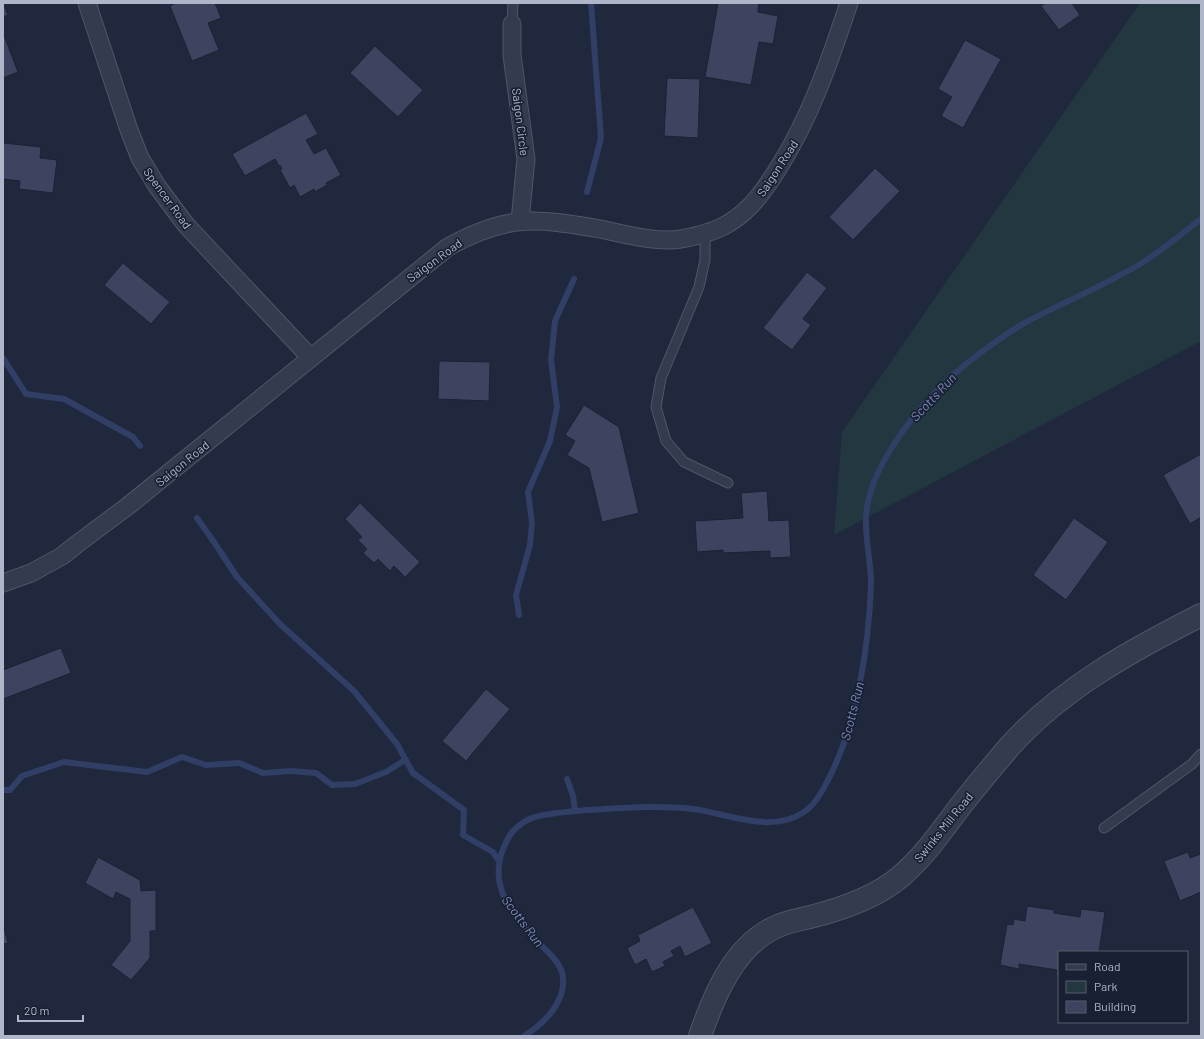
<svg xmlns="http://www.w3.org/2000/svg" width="1204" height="1039" font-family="Barlow,sans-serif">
	<rect width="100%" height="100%" fill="#20283e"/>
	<path fill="#22373f" d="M1140 3H1201V341L834 535 842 432Z"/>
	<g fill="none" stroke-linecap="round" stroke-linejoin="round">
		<path stroke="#313e65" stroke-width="6" d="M587 192 601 138 591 3
			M3 358 26 394 64 399 133 437 140 446
			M197 518 214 542 237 577 280 624 354 691 397 744 413 773 464 810 463 835 493 852 499 861
			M519 615 516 595 530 545 532 523 528 492 550 441 557 407 551 360 555 321 574 279
			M567 779 573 796 575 811
			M3 790H10L22 776 64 762 147 772 182 757 206 765 239 763 263 773 291 771 316 773 332 785 355 784 386 772 405 760
			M524 1036C545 1023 569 999 562 972 559 962 549 953 542 946 518 919 490 894 501 855 504 846 507 838 513 831 518 826 527 819 535 817 551 812 570 812 587 810 623 808 658 805 693 809 731 814 774 836 808 809 816 802 822 792 827 782 857 726 869 646 871 583 871 561 865 539 866 517 867 494 879 468 891 449 918 405 954 370 997 341 1007 334 1018 326 1030 320 1065 302 1102 286 1137 266 1159 253 1180 235 1201 219"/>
	</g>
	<path fill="#3c445f" stroke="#1c2235" d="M3 3 8 15 3 17Z
		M176 3H215L221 18 208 23 219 50 192 61 170 6Z
		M718 3H759L758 12 778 16 773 44 759 42 751 85 705 77Z
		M1045 3H1072L1080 15 1059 30 1041 6Z
		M3 33 18 72 3 78Z
		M965 40 1001 59 963 128 941 116 952 97 938 89Z
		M375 46 423 90 398 117 350 73Z
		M667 78 700 79 698 138 664 136Z
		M306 113 318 134 306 140 314 154 326 148 341 175 326 183 327 185 315 192 314 189 300 197 294 185 290 188 280 170 282 169 280 165 279 166 275 159 245 176 232 154Z
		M3 143 41 147 40 158 57 160 53 193 19 189 20 181 3 179Z
		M875 168 900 191 853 240 829 217Z
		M123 263 170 302 151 324 104 285Z
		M807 272 827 288 803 319 811 325 792 350 763 328Z
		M439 361 490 362 489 401 438 399Z
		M584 405 619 427 639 513 602 522 589 468 567 455 575 441 565 435Z
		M1201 454V517L1190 524 1163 475Z
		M767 491 769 521 789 520 791 557 770 558V551L723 553V550L697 552 695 521 743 518 741 493Z
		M360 503 420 562 405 577 394 566 390 571 378 559 374 563 363 553 367 549 358 540 362 537 345 519Z
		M1074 518 1108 542 1066 600 1033 575Z
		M61 648 71 673 3 699V670Z
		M486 689 510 709 466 761 442 741Z
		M1188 852 1190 858 1201 854V892L1180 901 1164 861Z
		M98 857 140 880 141 891 156 890V931H150V958L131 980 111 965 130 941V899L116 892 113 899 85 883Z
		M1027 906 1054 910V913L1080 917 1081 909 1105 912 1099 952H1059V976L1056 975 1057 970 1019 964V969L1000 965 1007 924 1013 925 1014 919 1025 921Z
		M693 907 712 943 685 957 680 946 671 951 674 956 663 962 665 966 652 972 646 959 635 965 627 948 640 941 638 935Z
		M3 925 8 943 3 944Z"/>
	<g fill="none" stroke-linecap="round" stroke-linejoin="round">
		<g stroke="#505669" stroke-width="11">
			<path id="service" d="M512 24 513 3
				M705 234V260L699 287 661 378 656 407 666 441 684 462 728 483
				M1104 828 1192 764 1201 754"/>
		</g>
		<g stroke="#505669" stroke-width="19">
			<path id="minor" d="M87 3 129 130 140 158 157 186 186 225 310 357
				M512 24V55L526 159 520 221
				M3 583 31 573 62 556 77 544 128 506 448 247C507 214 536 218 600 229 625 234 655 243 681 239 697 236 715 232 729 223 751 210 766 188 779 167 811 116 830 60 849 3"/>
		</g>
		<g stroke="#505669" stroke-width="24">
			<path id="tertiary" d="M700 1036C714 995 735 944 778 926 789 921 803 919 814 916 845 908 876 897 900 877 925 856 942 830 962 804 977 785 993 766 1009 747 1062 688 1132 650 1201 615"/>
		</g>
		<use href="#service" stroke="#343b4e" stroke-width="9"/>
		<use href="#minor" stroke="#343b4e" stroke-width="17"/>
		<use href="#tertiary" stroke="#343b4e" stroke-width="22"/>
	</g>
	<g text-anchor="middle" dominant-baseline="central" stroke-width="3.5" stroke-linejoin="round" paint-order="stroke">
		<g font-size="12" fill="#b0b6ca" stroke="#1a2033">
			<text transform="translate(521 122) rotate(83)">Saigon Circle</text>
			<text transform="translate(777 168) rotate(-57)">Saigon Road</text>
			<text transform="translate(168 198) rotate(54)">Spencer Road</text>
			<text transform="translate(434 260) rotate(-36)">Saigon Road</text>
			<text transform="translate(182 463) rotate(-39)">Saigon Road</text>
			<text transform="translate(943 827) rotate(-51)">Swinks Mill Road</text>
		</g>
		<g font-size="13" font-style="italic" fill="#7c8cb9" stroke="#1a2033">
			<text transform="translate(933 397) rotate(-47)">Scotts Run</text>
			<text transform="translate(852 711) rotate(-76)">Scotts Run</text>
			<text transform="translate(523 921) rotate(53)">Scotts Run</text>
		</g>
	</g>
	<rect width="1204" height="1039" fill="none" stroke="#b0b6ca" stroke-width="8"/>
	<rect x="1058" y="951" width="130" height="72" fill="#1a2033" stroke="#565c6f"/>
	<rect x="1066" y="964" width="20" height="6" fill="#343b4e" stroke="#565c6f"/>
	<text x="1094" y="971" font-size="12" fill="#b0b6ca">Road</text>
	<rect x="1066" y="981" width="20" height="12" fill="#22373f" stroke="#565c6f"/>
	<text x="1094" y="991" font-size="12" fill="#b0b6ca">Park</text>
	<rect x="1066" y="1001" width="20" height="12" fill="#3c445f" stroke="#565c6f"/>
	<text x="1094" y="1011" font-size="12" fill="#b0b6ca">Building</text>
	<path d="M18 1015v6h65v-6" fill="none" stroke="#b0b6ca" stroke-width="2"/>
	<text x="24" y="1015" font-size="12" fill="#b0b6ca" stroke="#1a2033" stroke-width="3" paint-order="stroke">20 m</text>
</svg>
